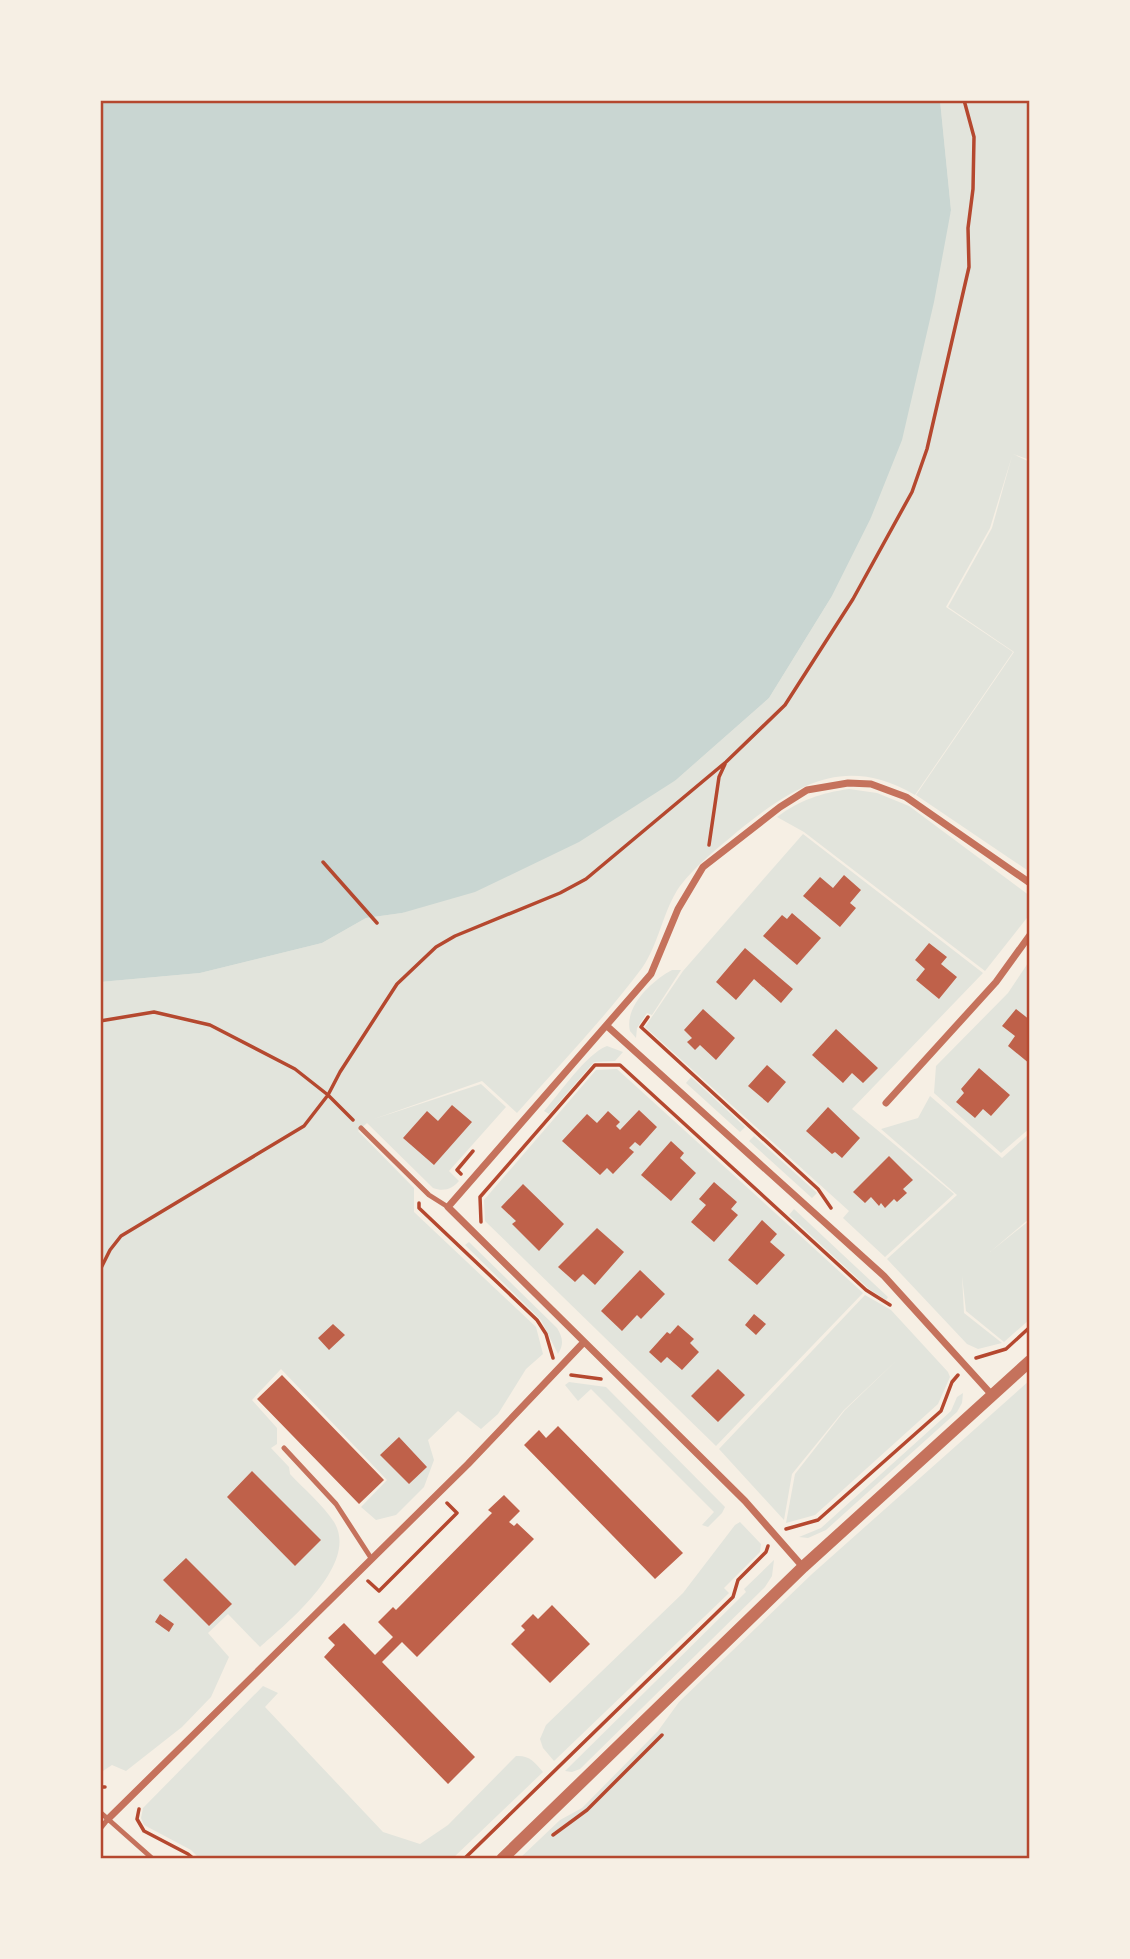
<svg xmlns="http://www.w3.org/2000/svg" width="1130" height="1959" font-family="'IBM Plex Serif',serif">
	<rect width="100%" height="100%" fill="#f6efe4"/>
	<path fill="#e2e4dc" d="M940 100H1030V460L1013 454 1030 462V872L916 795 1014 652 948 607 992 528 1012 456 990 528 946 607 1013 652 915 795C844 753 794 786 738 831 718 848 696 865 680 886 663 910 659 944 642 968 604 1019 559 1065 517 1113L482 1081 374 1119 481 1084 506 1107 449 1171 459 1181C452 1189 444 1192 433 1188L367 1123 358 1131 414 1188V1212L536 1327 543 1354 526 1369 498 1414 481 1429 458 1411 428 1440 434 1460 424 1487 396 1515 376 1520 361 1507 387 1480 281 1369 252 1400 277 1428V1444L271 1448 289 1467 290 1474C303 1488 324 1506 334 1522 360 1564 287 1623 260 1647L228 1614 208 1633 229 1657 211 1697 182 1727 126 1771 112 1765 100 1773V982L200 973 322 943 366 918 402 913 676 780 769 698 832 596 870 520 951 210Z
		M849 789 877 793 909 806 1030 896V914L985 971 804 832 777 817C800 800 821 793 849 789Z
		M803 834 983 973 852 1109 954 1194 885 1257 843 1218 849 1211 645 1027 683 971Z
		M1030 960V1128L1001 1153 934 1093 936 1066 1008 993Z
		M672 970H681L652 1015 647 1013 637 1028 636 1038 630 1031C624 1006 653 980 672 970Z
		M607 1046 623 1052 615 1061 594 1062 549 1114 544 1111C560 1093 586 1054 607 1046Z
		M617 1069 863 1293 716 1446 485 1221 484 1200 596 1070Z
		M691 1077 745 1127 740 1132 686 1083Z
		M930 1096 1002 1158 1030 1133V1218L990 1252 1030 1220V1319L1004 1342 966 1311 962 1276 964 1313 1002 1343 978 1349 967 1344 887 1259 957 1195 881 1129 918 1118Z
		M754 1136 817 1193 812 1198 749 1141Z
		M794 1209 888 1297 886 1300 869 1289 789 1215Z
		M469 1242 557 1328C563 1338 564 1344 558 1354L541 1320 465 1245Z
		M865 1295 891 1310 948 1372 950 1377 938 1404 815 1515 786 1523 795 1474 845 1410 898 1359 844 1410 792 1474 784 1520 719 1449Z
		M1030 1380V1859H519L560 1820 582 1808 658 1731 679 1702 812 1574Z
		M569 1382 606 1387 725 1507 722 1513 708 1527 702 1525 714 1512 591 1389 578 1401 565 1385Z
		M963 1393 962 1403 957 1412 826 1530 808 1538 799 1537 821 1528 951 1411 957 1397Z
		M740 1522 761 1544 760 1552 724 1588 729 1593 554 1761 543 1748 540 1739 546 1725 683 1593 735 1525Z
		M774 1560 772 1576 765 1587 580 1769 572 1772 565 1771 746 1592 744 1589Z
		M263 1686 278 1693 265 1707 383 1832 420 1844 448 1825 516 1756C529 1755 535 1762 543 1772L452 1859H200L191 1850 144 1825 141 1818 143 1808Z"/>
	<path fill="#c9d6d2" d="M100 100H940L951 210 934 302 902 440 870 520 832 596 769 698 676 780 579 842 475 892 402 913 366 918 322 943 200 973 100 982Z"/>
	<path fill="#bf614a" d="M844 875 861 890 850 903 856 908 840 927 803 896 820 877 833 888Z
		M792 913 821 938 797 965 763 936 782 915 787 919Z
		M929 943 947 957 941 964 957 977 939 999 916 980 925 969 915 960Z
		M745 948 793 989 781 1003 754 979 736 1000 716 982Z
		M703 1009 735 1038 716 1060 700 1045 695 1050 687 1042 692 1038 684 1030Z
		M1016 1009 1030 1020V1064L1008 1046 1015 1036 1002 1026Z
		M836 1029 878 1068 863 1083 852 1073 843 1083 812 1055Z
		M767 1065 786 1082 768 1103 748 1086Z
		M979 1068 1010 1095 991 1116 983 1109 975 1118 956 1102 964 1093 961 1089Z
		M452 1105 472 1122 434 1165 403 1138 427 1111 438 1121Z
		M828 1107 860 1138 842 1158 835 1152 832 1154 806 1131Z
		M639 1110 657 1127 640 1146 635 1142 629 1148 634 1152 613 1174 607 1168 600 1175 562 1141 587 1114 597 1123 608 1111 620 1122 616 1126 620 1130Z
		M671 1141 684 1153 680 1158 696 1173 671 1201 641 1175Z
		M889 1156 913 1180 903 1189 907 1193 897 1202 894 1199 885 1208 881 1203 879 1206 871 1197 865 1203 853 1192Z
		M714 1182 737 1202 731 1209 738 1215 714 1242 691 1222 706 1205 699 1199Z
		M523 1184 564 1224 539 1251 512 1224 516 1221 501 1207Z
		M762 1220 777 1234 770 1242 785 1255 757 1285 728 1260Z
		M597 1228 624 1252 595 1285 583 1274 575 1282 558 1267Z
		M640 1270 665 1294 641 1319 637 1315 622 1331 601 1311Z
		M754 1314 766 1324 756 1335 745 1325Z
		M333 1324 345 1335 329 1350 318 1338Z
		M678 1325 694 1339 690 1343 699 1352 682 1370 667 1357 661 1363 649 1352 667 1332 670 1334Z
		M718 1369 745 1395 718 1422 691 1396Z
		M282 1375 384 1480 359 1504 257 1399Z
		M558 1426 683 1553 655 1579 524 1445 539 1430 546 1438Z
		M399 1437 427 1467 409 1484 380 1455Z
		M252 1471 321 1540 295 1566 227 1497Z
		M504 1495 520 1511 509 1522 514 1526 517 1523 534 1539 417 1657 402 1642 382 1662 475 1757 448 1784 324 1657 335 1645 328 1638 344 1623 375 1655 393 1637 378 1622 393 1607 396 1610 492 1513 488 1510Z
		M186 1558 232 1604 209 1626 163 1580Z
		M552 1605 590 1644 550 1683 511 1644 525 1630 521 1626 533 1614 538 1619Z
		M160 1614 174 1624 169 1632 155 1622Z"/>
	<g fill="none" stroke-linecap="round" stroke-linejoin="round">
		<path stroke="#b5482f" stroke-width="3.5" d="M709 845 719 777 725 764
			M323 862 377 923
			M648 1017 641 1027 818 1189 831 1208
			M100 1021 154 1012 210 1025 295 1069 328 1095 353 1120
			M461 1174 457 1170 473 1151
			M419 1203V1208L537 1320 546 1334 553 1358
			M481 1222 480 1197 595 1065H620L866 1290 890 1305
			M100 1270 110 1250 121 1236 304 1126 328 1095 340 1072 397 984 436 947 455 936 560 893 586 879 726 762 785 705 853 599 912 492 927 449 969 267 968 228 973 189 974 137 964 100
			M976 1358 1006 1349 1030 1327
			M571 1375 601 1379
			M786 1529 818 1520 941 1411 952 1382 958 1375
			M368 1581 379 1591 457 1513 447 1503
			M100 1787H105
			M139 1809 137 1819 144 1831 188 1854 194 1859
			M553 1835 587 1810 662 1735
			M464 1859 733 1597 738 1580 766 1552 768 1546"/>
		<path stroke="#c5725c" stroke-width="5" d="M361 1128 429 1195 448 1207
			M284 1448 336 1504 371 1558
			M100 1812 153 1859
			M100 1829 108 1819"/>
		<path stroke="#c5725c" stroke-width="7" d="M607 1026 884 1276 992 1395
			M886 1103 996 982 1030 935
			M803 1567 745 1501 448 1207 651 974 678 909 703 867 780 807 807 790 848 783 871 784 906 797 1030 883
			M108 1819 468 1464 584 1342"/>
		<path stroke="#c5725c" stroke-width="12" d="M502 1859 803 1567 1030 1361"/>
	</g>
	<rect width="1130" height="1959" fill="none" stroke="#f6efe4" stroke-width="203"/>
	<rect x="102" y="102" width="926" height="1755" fill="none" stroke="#b5482f" stroke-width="2.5"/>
</svg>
